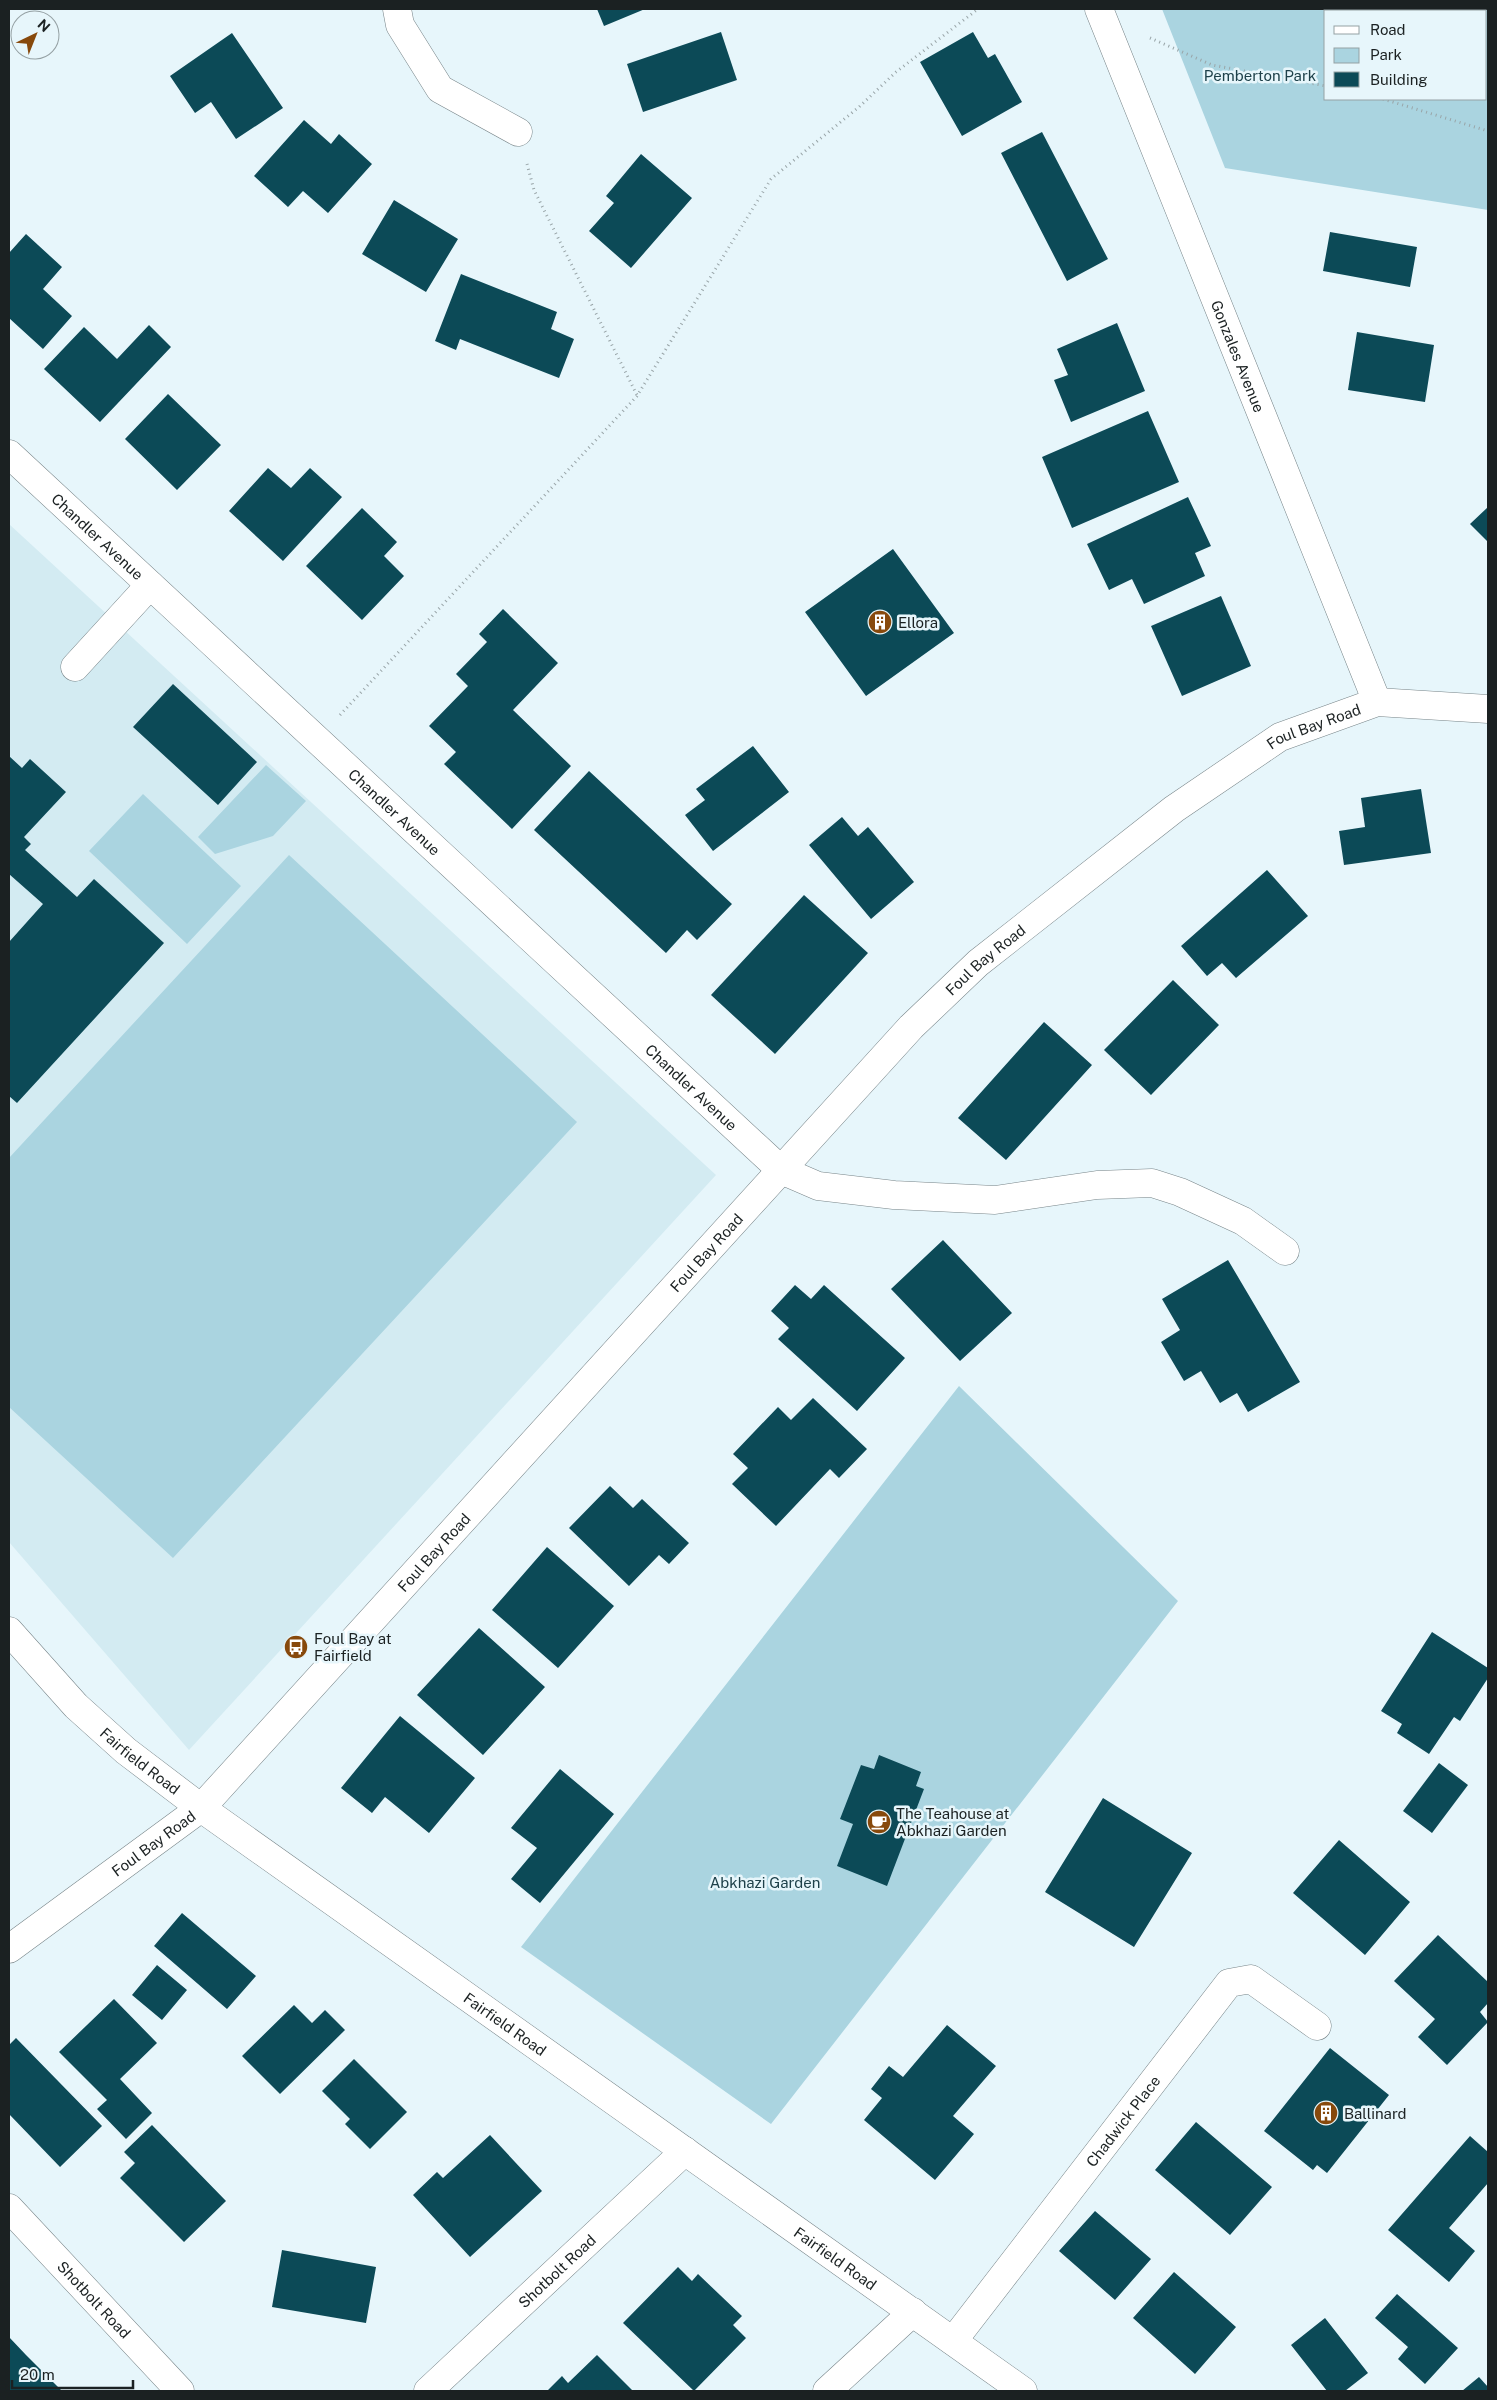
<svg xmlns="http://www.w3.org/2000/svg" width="1497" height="2400" font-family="'Public Sans',sans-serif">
	<rect width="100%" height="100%" fill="#e7f6fb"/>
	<path fill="#d3ebf2" d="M9 524 716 1175 189 1750 9 1542Z"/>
	<path fill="#aad4e0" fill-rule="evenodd" d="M1162 9H1488V210L1225 168ZM1326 11H1486V99H1326Z
		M266 765 306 801 273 836 215 854 198 837Z
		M143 794 241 886 187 944 89 851Z
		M289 855 577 1122 173 1558 9 1407V1158Z
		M959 1386 1178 1601 771 2124 521 1947Z"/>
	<path fill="#0c4a57" d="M597 9H645L604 26Z
		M721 32 737 80 643 112 627 64Z
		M973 32 988 58 995 54 1022 102 962 136 920 62Z
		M232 33 283 108 236 139 211 102 195 113 170 76Z
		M304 120 331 144 339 134 372 164 328 213 303 191 288 207 254 176Z
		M1042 132 1108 259 1067 281 1001 153Z
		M641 154 692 198 631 268 589 231 614 203 606 196Z
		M394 200 458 239 426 292 362 254Z
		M1330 232 1417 247 1410 287 1323 271Z
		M26 234 62 267 43 289 72 316 43 349 9 318V253Z
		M461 274 557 312 551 329 574 339 559 378 460 339 456 350 435 341Z
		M1117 323 1145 391 1071 422 1054 380 1068 375 1057 349Z
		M149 325 171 347 100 422 44 369 84 327 117 359Z
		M1357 332 1434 345 1425 402 1348 390Z
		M168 394 221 445 177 490 125 439Z
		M1148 411 1179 482 1072 528 1042 457Z
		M268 468 291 488 310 468 342 497 283 561 229 511Z
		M1188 497 1211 546 1195 553 1205 576 1144 604 1132 579 1109 590 1087 544Z
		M1488 507V542L1470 524Z
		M362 508 397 542 384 556 404 576 362 620 306 566Z
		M893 549 954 633 866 696 805 612Z
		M1221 596 1251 666 1182 696 1151 626Z
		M503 609 558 663 513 710 571 766 512 829 444 764 456 752 429 726 468 686 456 674 487 642 479 634Z
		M173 684 257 762 218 805 133 727Z
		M753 746 789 792 713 851 685 815 705 800 696 789Z
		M9 756 22 768 30 759 66 792 24 837 31 844 25 850 77 897 94 879 164 943 17 1103 9 1096V942L43 904 9 874Z
		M589 771 732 904 697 940 687 930 666 953 534 830Z
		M1421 789 1431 853 1344 865 1339 831 1365 827 1361 798Z
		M842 817 858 836 868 827 914 882 871 919 809 845Z
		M1267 870 1308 916 1236 978 1222 963 1207 976 1181 946Z
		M804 895 868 953 775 1054 711 995Z
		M1173 980 1219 1025 1151 1095 1104 1050Z
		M1044 1022 1092 1065 1006 1160 958 1118Z
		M943 1240 1012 1313 960 1361 891 1289Z
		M1228 1260 1300 1382 1248 1412 1237 1393 1220 1403 1201 1371 1184 1381 1161 1342 1180 1330 1162 1299Z
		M795 1285 811 1299 824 1285 905 1358 857 1411 778 1339 789 1328 771 1311Z
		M813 1398 867 1449 839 1478 830 1469 776 1526 732 1484 748 1468 733 1454 778 1407 791 1420Z
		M610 1486 633 1508 642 1499 689 1543 669 1564 659 1555 629 1586 569 1528Z
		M547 1547 614 1606 558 1668 492 1610Z
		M479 1628 545 1687 483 1755 417 1695Z
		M1432 1632 1488 1668V1678L1460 1721 1454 1717 1429 1754 1397 1733 1402 1724 1381 1711Z
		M400 1716 475 1778 429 1833 385 1797 372 1813 341 1788Z
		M879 1755 921 1772 916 1786 924 1789 887 1886 837 1866 853 1824 840 1819 861 1765 874 1769Z
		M1439 1763 1468 1785 1432 1833 1403 1811Z
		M560 1769 614 1814 540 1903 511 1879 537 1848 511 1828Z
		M1103 1798 1192 1853 1134 1947 1045 1892Z
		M1339 1840 1410 1902 1365 1955 1293 1893Z
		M182 1913 256 1976 227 2009 154 1946Z
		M1438 1935 1488 1982V2003L1480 2012 1488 2022 1447 2065 1418 2037 1435 2019 1394 1981Z
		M157 1965 187 1990 162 2020 132 1995Z
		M114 1999 157 2043 120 2079 152 2113 126 2139 97 2109 107 2100 59 2052Z
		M294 2005 312 2023 325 2010 345 2030 280 2094 242 2056Z
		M947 2025 996 2066 953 2116 974 2134 935 2180 864 2120 882 2098 871 2089 889 2066 903 2077Z
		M16 2038 102 2126 60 2167 9 2114V2045Z
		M1330 2048 1389 2095 1327 2173 1317 2165 1313 2170 1264 2131Z
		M354 2059 407 2112 370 2149 345 2124 350 2119 322 2091Z
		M1196 2122 1272 2187 1230 2235 1155 2170Z
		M152 2125 226 2201 184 2242 120 2178 135 2163 124 2152Z
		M490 2135 542 2191 470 2257 413 2195 437 2172 443 2178Z
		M1470 2136 1488 2152V2183L1449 2228 1475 2251 1449 2282 1388 2230Z
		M1095 2211 1151 2259 1115 2300 1059 2251Z
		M282 2250 376 2267 366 2323 272 2307Z
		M678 2267 692 2281 698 2274 742 2316 733 2325 746 2338 694 2391 623 2323Z
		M1174 2272 1236 2327 1195 2374 1133 2318Z
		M1397 2294 1458 2348 1425 2384 1398 2359 1408 2347 1375 2318Z
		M1325 2318 1368 2373 1345 2391H1327L1291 2345Z
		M9 2337 26 2355 62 2391H9Z
		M597 2355 633 2391H547L562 2376 568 2383Z
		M1479 2377 1488 2387V2391H1462Z"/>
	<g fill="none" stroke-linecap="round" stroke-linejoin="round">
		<g stroke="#788589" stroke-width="29">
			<g id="minor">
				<path d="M397 9 400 25 440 89 518 132"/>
				<path id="s1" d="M1099 9 1377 702"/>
				<path id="s2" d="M9 454 781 1170 818 1186 894 1195 995 1200 1097 1185 1152 1183 1180 1192 1243 1221 1285 1251"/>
				<path d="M75 667 150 585"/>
				<path id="s3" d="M9 1631 76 1706 126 1751 201 1808 1023 2391"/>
				<path id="s4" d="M9 1949 201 1808 911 1027 978 963 1174 809 1280 737 1377 702 1488 709"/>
				<path id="s5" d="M9 2208 180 2391"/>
				<path id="s6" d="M953 2341 1229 1983 1251 1979 1317 2026"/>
				<path id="s7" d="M428 2391 685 2151"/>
				<path d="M827 2391 913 2312"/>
			</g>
		</g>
		<path stroke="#99a5a8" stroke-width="3" stroke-dasharray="1 4" stroke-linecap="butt" d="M1352 11 1353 9
			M1150 38 1212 65 1326 86
			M1383 99 1488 131
			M527 164 534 190 637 395
			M340 715 637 396 771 179 859 107 896 72 978 9"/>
		<use href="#minor" stroke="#fff" stroke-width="28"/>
	</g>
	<defs>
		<g id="building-disc" transform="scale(1.25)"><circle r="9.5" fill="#87490c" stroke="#e7f6fb"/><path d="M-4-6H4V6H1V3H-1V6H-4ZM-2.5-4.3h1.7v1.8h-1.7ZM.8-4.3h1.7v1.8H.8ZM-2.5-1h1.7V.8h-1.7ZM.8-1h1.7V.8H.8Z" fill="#fff"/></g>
		<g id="bus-disc" transform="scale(1.25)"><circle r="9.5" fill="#87490c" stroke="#e7f6fb"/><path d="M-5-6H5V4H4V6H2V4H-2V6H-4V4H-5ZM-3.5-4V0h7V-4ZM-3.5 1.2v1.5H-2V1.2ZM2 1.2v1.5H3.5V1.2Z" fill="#fff"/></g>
		<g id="cafe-disc" transform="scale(1.25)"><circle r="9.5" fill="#87490c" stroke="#e7f6fb"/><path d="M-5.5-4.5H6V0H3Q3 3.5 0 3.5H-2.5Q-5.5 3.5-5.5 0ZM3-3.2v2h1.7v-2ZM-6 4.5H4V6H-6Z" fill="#fff"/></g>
	</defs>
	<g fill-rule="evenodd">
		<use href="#building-disc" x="880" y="622"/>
		<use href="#bus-disc" x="296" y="1647"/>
		<use href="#cafe-disc" x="879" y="1822"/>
		<use href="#building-disc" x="1326" y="2113"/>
	</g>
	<g text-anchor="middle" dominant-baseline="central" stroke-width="5" stroke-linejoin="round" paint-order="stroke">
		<g font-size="15" fill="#1e414a" stroke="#e7f6fb">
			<text x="1260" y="75">Pemberton Park</text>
			<text x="765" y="1882">Abkhazi Garden</text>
		</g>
		<g font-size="15" fill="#1b2122" stroke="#e7f6fb">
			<text stroke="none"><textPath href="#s1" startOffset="374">Gonzales Avenue</textPath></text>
			<text stroke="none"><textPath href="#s2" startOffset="121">Chandler Avenue</textPath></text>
			<text stroke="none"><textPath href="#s4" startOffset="1799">Foul Bay Road</textPath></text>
			<text stroke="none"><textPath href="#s2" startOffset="526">Chandler Avenue</textPath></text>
			<text stroke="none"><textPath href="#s4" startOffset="1394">Foul Bay Road</textPath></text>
			<text stroke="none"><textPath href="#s2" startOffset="931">Chandler Avenue</textPath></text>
			<text stroke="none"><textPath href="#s4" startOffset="989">Foul Bay Road</textPath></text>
			<text stroke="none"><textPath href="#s4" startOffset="584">Foul Bay Road</textPath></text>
			<text stroke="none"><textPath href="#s3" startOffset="185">Fairfield Road</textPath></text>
			<text stroke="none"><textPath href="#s4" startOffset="179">Foul Bay Road</textPath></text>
			<text stroke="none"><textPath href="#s3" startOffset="635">Fairfield Road</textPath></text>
			<text stroke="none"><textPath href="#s6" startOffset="278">Chadwick Place</textPath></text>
			<text stroke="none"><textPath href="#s3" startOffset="1040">Fairfield Road</textPath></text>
			<text stroke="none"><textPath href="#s7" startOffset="176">Shotbolt Road</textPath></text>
			<text stroke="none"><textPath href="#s5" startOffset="125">Shotbolt Road</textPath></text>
		</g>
		<g font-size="15" fill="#1b2122" stroke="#e7f6fb" text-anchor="start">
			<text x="898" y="622">Ellora</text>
			<text x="314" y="1638">Foul Bay at<tspan x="314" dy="17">Fairfield</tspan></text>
			<text x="896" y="1813">The Teahouse at<tspan x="896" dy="17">Abkhazi Garden</tspan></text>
			<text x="1344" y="2113">Ballinard</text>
		</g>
	</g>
	<rect width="1497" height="2400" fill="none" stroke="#1b2122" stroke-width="20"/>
	<rect x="1324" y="10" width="162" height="90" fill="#e7f6fb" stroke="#95a1a4"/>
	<rect x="1334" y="26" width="25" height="8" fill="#ffffff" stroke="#95a1a4"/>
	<text x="1370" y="35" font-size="15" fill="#1b2122">Road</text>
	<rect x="1334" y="48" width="25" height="15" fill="#aad4e0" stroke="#95a1a4"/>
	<text x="1370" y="60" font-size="15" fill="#1b2122">Park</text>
	<rect x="1334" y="72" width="25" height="15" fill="#0c4a57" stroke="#95a1a4"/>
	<text x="1370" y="85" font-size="15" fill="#1b2122">Building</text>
	<g transform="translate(35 35) rotate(43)"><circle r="24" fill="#e7f6fb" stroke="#95a1a4"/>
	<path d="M0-4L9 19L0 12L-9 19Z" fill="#87490c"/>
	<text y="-8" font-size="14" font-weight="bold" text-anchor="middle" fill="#1b2122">N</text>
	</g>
	<path d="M12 2380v8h121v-8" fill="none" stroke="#1b2122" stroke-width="2.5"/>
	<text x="20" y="2380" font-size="15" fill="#1b2122" stroke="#e7f6fb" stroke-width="4" paint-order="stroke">20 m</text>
</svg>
